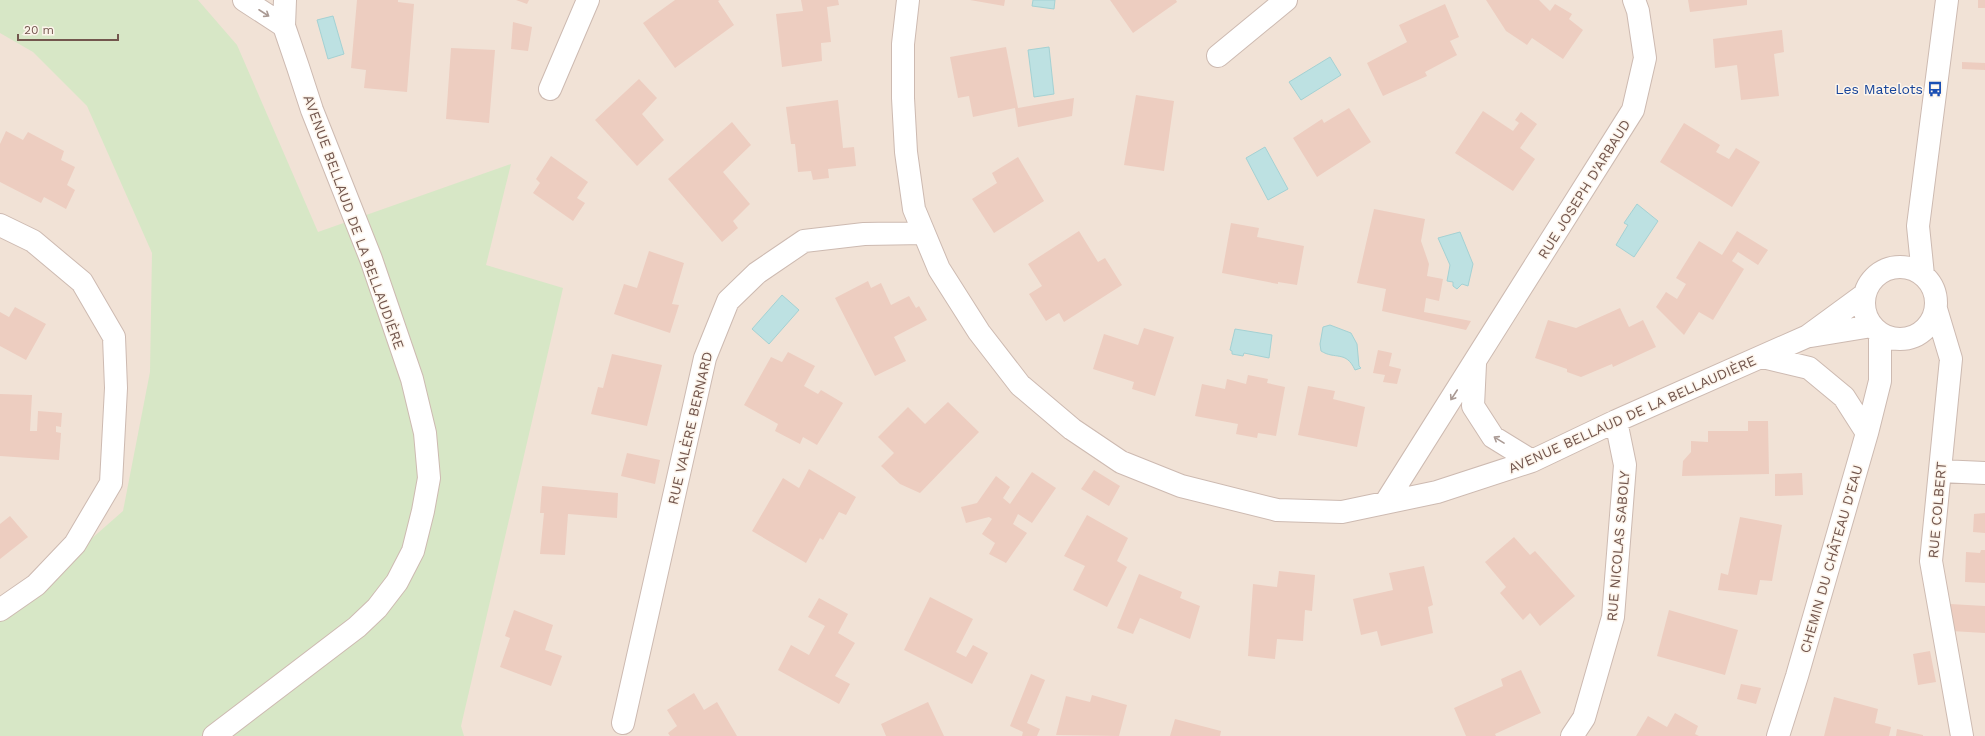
<svg xmlns="http://www.w3.org/2000/svg" width="1985" height="736" font-family="'Work Sans',sans-serif">
	<rect width="100%" height="100%" fill="#faf0e7"/>
	<path fill="#f1e2d6" d="M0 0H1985V736H0Z"/>
	<path fill="#d7e7c6" d="M0 0H198L237 45 318 232 511 164 486 265 563 288 461 726 464 736H0V619L123 511 150 372 152 253 87 106 33 52 0 33Z"/>
	<path fill="#bde1e2" stroke="#a4d1d3" d="M1033 0H1055L1054 9 1032 6Z
		M333 16 344 54 328 59 317 20Z
		M1049 47 1054 94 1034 97 1028 50Z
		M1330 57 1341 75 1301 100 1289 82Z
		M1265 147 1288 189 1268 200 1246 158Z
		M1637 204 1658 221 1634 257 1616 245 1628 225 1624 223Z
		M1460 232 1473 264 1468 286 1462 284 1457 289 1453 286V282L1447 281 1450 265 1438 238Z
		M782 295 799 310 769 344 752 329Z
		M1330 325 1351 333 1357 344 1359 366 1361 368 1355 370C1346 350 1335 360 1321 351L1320 344 1323 327Z
		M1235 329 1272 335 1269 358 1244 353 1243 356 1232 354V351L1230 350Z"/>
	<path fill="#edcdc0" d="M357 0H398V2L414 4 407 92 364 88 366 70 351 68Z
		M516 0H529L527 4Z
		M675 0H720L718 1 734 25 675 68 643 23Z
		M801 0H838L839 5 827 7 831 42 821 43 822 61 782 67 776 14 803 11Z
		M970 0H1005L1004 6Z
		M1110 0H1176L1177 2 1133 33Z
		M1486 0H1539L1550 11 1555 4 1572 14 1569 19 1583 30 1563 59 1532 38 1527 45 1506 31Z
		M1688 0H1747V5L1690 12Z
		M1978 0H1985V8H1978Z
		M1445 4 1459 37 1450 41 1457 55 1425 72 1427 76 1383 96 1367 63 1407 42 1399 25Z
		M513 22 532 27 528 51 511 49Z
		M1782 30 1784 52 1774 54 1779 96 1741 100 1737 65 1715 68 1713 39Z
		M1006 47 1018 108 1074 98 1072 116 1018 127 1015 108 973 117 969 96 958 98 950 57Z
		M451 48 495 50 489 123 446 119Z
		M1962 62 1985 63V70L1962 69Z
		M639 79 657 98 642 114 664 140 637 166 595 120Z
		M1136 95 1174 101 1164 171 1124 165Z
		M838 100 843 148 854 147 856 166 828 169 829 178 813 180 811 171 798 172 795 144H791L786 107Z
		M1349 108 1371 142 1317 177 1293 138 1322 119 1324 123Z
		M1483 111 1513 131 1519 123 1515 120 1521 112 1537 124 1520 148 1535 159 1513 191 1455 153Z
		M732 122 751 145 723 172 750 204 733 221 738 228 722 242 668 179Z
		M1684 123 1720 145 1716 152 1729 159 1736 148 1760 162 1732 207 1660 162Z
		M6 131 23 140 28 132 64 151 61 160 75 167 67 185 75 190 66 209 44 197 41 203 0 182V144Z
		M551 156 588 182 577 198 585 203 573 221 533 193 540 183 536 179Z
		M1018 157 1044 201 994 233 972 199 997 183 992 173Z
		M1374 209 1425 219 1421 241 1429 264 1427 276 1443 279 1439 301 1426 298 1424 312 1471 321 1466 330 1382 311 1386 289 1357 283Z
		M1231 223 1259 228 1257 237 1304 246 1297 285 1278 282V284L1222 273Z
		M1079 231 1098 262 1105 258 1122 285 1064 322 1059 313 1046 321 1029 294 1042 286 1028 264Z
		M1737 231 1768 250 1758 265 1738 252 1732 261 1744 269 1713 320 1699 312 1684 335 1656 307 1666 292 1677 299 1686 284 1676 278 1699 241 1722 255Z
		M649 251 684 263 672 304 679 305 670 333 614 314 624 284 637 288Z
		M868 281 871 288 881 283 891 305 909 296 916 308 919 306 927 320 894 337 906 361 875 376 835 298Z
		M15 307 46 324 26 360 0 346V312L9 317Z
		M1620 308 1629 327 1643 320 1656 347 1613 367 1612 364 1581 377 1567 372V369L1535 358 1548 320 1576 328Z
		M1144 328 1174 337 1155 396 1132 389 1134 382 1093 369 1104 334 1138 345Z
		M1378 350 1392 353 1389 366 1401 369 1397 384 1383 382 1385 375 1373 373Z
		M788 352 815 366 804 386 818 394 821 390 843 403 817 445 803 437 800 444 775 431 778 424 744 405 771 357 782 362Z
		M612 354 662 365 647 426 591 414 598 387 603 388Z
		M1248 375 1268 379 1267 383 1285 387 1276 436 1258 433 1257 438 1236 434 1238 424 1195 416 1202 384 1225 389 1227 379 1246 384Z
		M1308 386 1335 391 1333 399 1365 407 1357 447 1298 435Z
		M0 394 32 395 30 431H37L38 411 62 413 61 427 56 426V432L61 433 59 460 0 456Z
		M948 402 979 432 920 493 900 484 881 466 894 453 878 437 908 407 925 424Z
		M1748 421H1768L1769 474 1682 476 1683 461 1691 452V441L1708 442V431H1748Z
		M627 453 660 460 655 484 621 476Z
		M809 469 856 497 846 515 839 512 823 540 820 538 806 563 752 531 783 478 799 488Z
		M1094 470 1120 486 1109 506 1081 489Z
		M1032 472 1056 488 1032 523 1018 514 1013 524 1027 533 1006 563 989 554 995 543 982 534 992 519 989 517 966 523 961 507 977 503 996 476 1010 487 1003 498 1010 504Z
		M1802 473 1803 495 1775 496V474Z
		M542 486 618 493 617 518 568 514 565 555 540 554 544 513H540Z
		M1985 513V533L1973 532 1974 514Z
		M1087 515 1128 538 1117 561 1127 567 1107 607 1073 590 1085 566 1064 556Z
		M10 516 28 537 0 559V524Z
		M1740 517 1782 525 1772 581 1760 580 1757 595 1718 590 1721 573 1728 575Z
		M1514 537 1530 555 1535 551 1575 596 1540 626 1530 613 1523 620 1500 593 1506 587 1485 562Z
		M1981 550H1985V583L1965 582 1966 552 1980 553Z
		M1424 566 1433 605 1428 607 1433 633 1381 646 1377 631 1361 635 1353 599 1393 590 1389 573Z
		M1279 571 1315 575 1312 611 1305 610 1303 641 1277 639 1275 659 1248 656 1253 584 1277 587Z
		M1139 574 1182 592 1180 598 1200 606 1190 639 1140 618 1133 634 1117 628Z
		M930 597 973 619 956 652 966 657 973 645 988 653 972 684 904 650Z
		M819 598 848 614 838 633 855 643 835 676 850 684 839 704 778 670 791 645 809 655 825 626 808 617Z
		M1950 604 1985 606V633L1951 631Z
		M514 610 553 625 545 650 562 656 551 686 500 667 510 638 505 636Z
		M1669 610 1738 630 1725 675 1657 656Z
		M1930 651 1936 682 1918 685 1913 654Z
		M1521 670 1541 713 1495 734 1496 736H1466L1454 708 1503 686 1501 679Z
		M1031 674 1045 680 1027 723 1040 729 1037 736H1022L1023 732 1010 726Z
		M1741 684 1761 688 1756 704 1737 699Z
		M694 693 704 710 717 702 737 736H670L668 733 677 726 667 710Z
		M1092 695 1127 705 1119 736 1056 735 1066 696 1090 702Z
		M1834 697 1878 709 1875 723 1891 727 1889 736H1824Z
		M928 702 944 736H886L881 724Z
		M1675 713 1698 726 1695 734 1699 736H1636L1648 716 1667 727Z
		M1175 719 1221 731 1220 736H1170Z
		M1897 729 1923 735V736H1896Z"/>
	<g fill="none" stroke-linecap="round" stroke-linejoin="round">
		<g stroke="#cdbab1" stroke-width="24">
			<path id="minor" d="M244 0 284 26
				M908 0 903 44V98L906 152 914 209 939 269 979 332 1020 385 1072 429 1121 462 1181 486 1277 510 1342 512 1437 492 1532 461 1616 421 1808 336 1864 295
				M1218 56 1286 0
				M550 89 588 0
				M0 225 33 241 82 282 114 337 116 388 111 483 75 544 36 585 0 610
				M1864 303a36 36 0 1 1 72 0a36 36 0 1 1-72 0Z
				M1923 275 1918 226 1947 0
				M1936 309 1951 359 1931 561 1962 736
				M1811 336 1872 326
				M1763 357 1809 368 1844 397 1867 433
				M1475 364 1473 406 1493 437 1532 461
				M1940 471 1985 473
				M1386 502 1633 110 1645 58 1638 11 1634 0
				M623 723 705 358 728 301 757 273 804 241 864 234 924 233
				M214 736 357 627 377 608 397 582 413 551 423 511 429 478 425 433 412 379 371 259 312 110 298 67 284 26 285 0
				M1572 736 1584 718 1613 617 1625 465 1616 421
				M1778 736 1797 676 1867 433 1880 381V333"/>
		</g>
		<use href="#minor" stroke="#fff" stroke-width="22"/>
	</g>
	<defs><path id="oneway-shaft" d="M-6 0H5M1.5-3L5.5 0L1.5 3" fill="none" stroke-width="1.6" stroke-linecap="round" stroke-linejoin="round"/></defs>
	<g stroke="#aa9a94">
		<use href="#oneway-shaft" transform="translate(264 13) rotate(33)"/>
		<use href="#oneway-shaft" transform="translate(1454 395) rotate(123)"/>
		<use href="#oneway-shaft" transform="translate(1499 440) rotate(-148)"/>
	</g>
	<defs>
		<g id="bus-bare" transform="scale(1.2)"><path d="M-5-6H5V4H4V6H2V4H-2V6H-4V4H-5ZM-3.5-4V0h7V-4ZM-3.5 1.2v1.5H-2V1.2ZM2 1.2v1.5H3.5V1.2Z" fill="#1a4fb4" stroke="#fdf5ec" stroke-width="2.5" paint-order="stroke"/></g>
	</defs>
	<g fill-rule="evenodd">
		<use href="#bus-bare" x="1935" y="89"/>
	</g>
	<g text-anchor="middle" dominant-baseline="central" stroke-width="3" stroke-linejoin="round" paint-order="stroke">
		<g font-size="14" fill="#164399" stroke="#fdf5ec" text-anchor="end">
			<text x="1923" y="89">Les Matelots</text>
		</g>
		<g font-size="14" fill="#72564d" stroke="#fdf5ec">
			<text transform="translate(1584 189) rotate(-58)">RUE JOSEPH D'ARBAUD</text>
			<text transform="translate(354 222) rotate(70)">AVENUE BELLAUD DE LA BELLAUDIÈRE</text>
			<text transform="translate(1632 414) rotate(-24)">AVENUE BELLAUD DE LA BELLAUDIÈRE</text>
			<text transform="translate(690 428) rotate(-77)">RUE VALÈRE BERNARD</text>
			<text transform="translate(1937 510) rotate(-85)">RUE COLBERT</text>
			<text transform="translate(1618 546) rotate(-85)">RUE NICOLAS SABOLY</text>
			<text transform="translate(1831 559) rotate(-74)">CHEMIN DU CHÂTEAU D'EAU</text>
		</g>
	</g>
	<path d="M18 34v6h100v-6" fill="none" stroke="#72564d" stroke-width="2"/>
	<text x="24" y="34" font-size="12" fill="#72564d" stroke="#fdf5ec" stroke-width="3" paint-order="stroke">20 m</text>
</svg>
